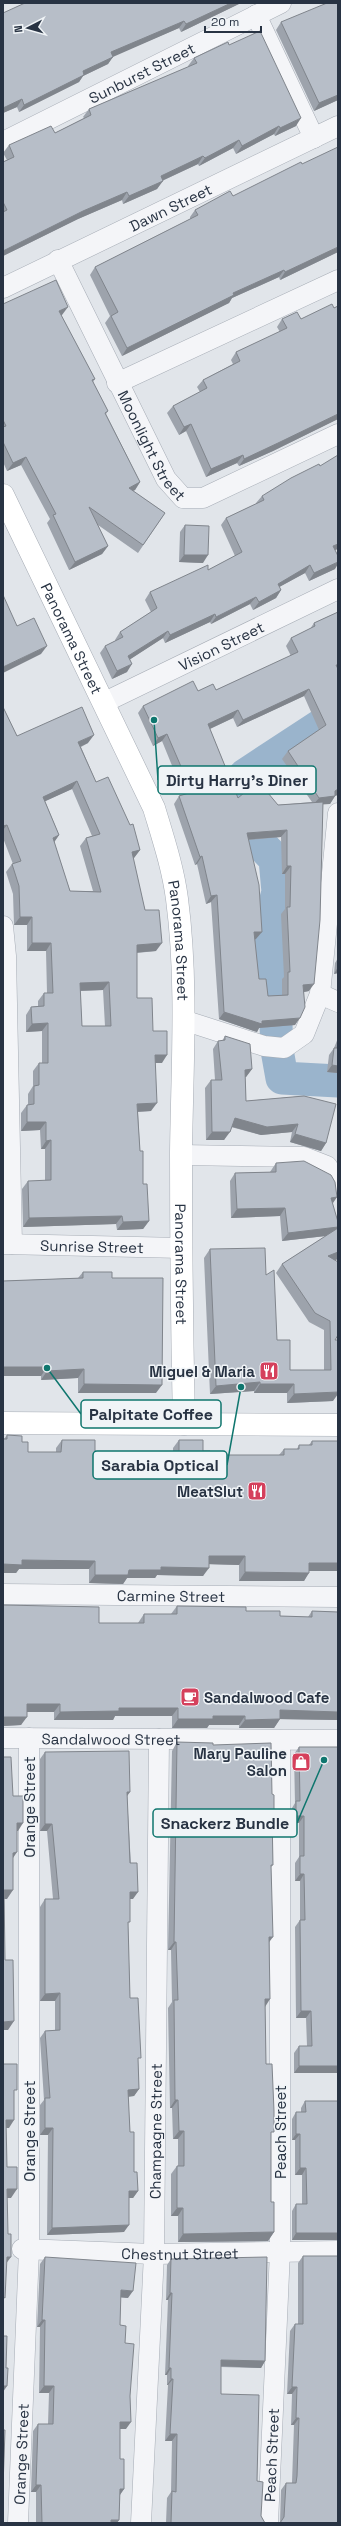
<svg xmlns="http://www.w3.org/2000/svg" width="341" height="2526" font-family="'Space Grotesk',sans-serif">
	<rect width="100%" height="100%" fill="#e1e5ea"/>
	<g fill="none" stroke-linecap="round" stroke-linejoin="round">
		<path stroke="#9ab4cc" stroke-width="33" d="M338 714 245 775 233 802 246 829 275 859 278 892 267 932 274 975 277 1050 282 1078 338 1081"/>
		<g stroke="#a6acb5" stroke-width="21">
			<g id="street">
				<path d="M256 15 314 138"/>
				<path id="s1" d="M3 142 281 3"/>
				<path id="s2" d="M58 260 166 479 183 498H203L338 434"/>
				<path id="s3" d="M3 288 338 126"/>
				<path d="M117 383 338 280"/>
				<path id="s4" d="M105 702 338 589"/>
				<path d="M3 926 6 956 12 1244"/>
				<path d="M320 994 338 1002"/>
				<path d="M183 1020 264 1046 284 1048 304 1034 320 994 338 813"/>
				<path d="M181 1155 304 1157 327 1166 338 1183"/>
				<path id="s5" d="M3 1244 182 1248"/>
				<path id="s6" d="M3 1594 338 1597"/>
				<path id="s7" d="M3 1738 338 1740"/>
				<path id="s8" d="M22 2249 154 2254 338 2251"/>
				<path id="s9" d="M18 2523 29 2250V1738"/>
				<path id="s10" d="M141 2523 154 2254 159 1739"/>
				<path id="s11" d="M268 2523 280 2251V1740"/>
			</g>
		</g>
		<g stroke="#a6acb5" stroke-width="23">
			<g id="secondary">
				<path id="s12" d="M3 495 154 808C163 838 173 868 177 899 188 983 182 1069 181 1153 181 1243 182 1334 184 1424"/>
				<path d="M3 1423 338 1425"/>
			</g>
		</g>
		<use href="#street" stroke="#f4f5f8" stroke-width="20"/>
		<use href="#secondary" stroke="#fff" stroke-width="22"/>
	</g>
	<path fill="#9da3ac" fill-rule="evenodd" d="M241 3 181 32 179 28 113 56 108 64 83 76 79 82 19 112 17 107 3 113V13Z
		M338 3V100L314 111 276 30 281 22Z
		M229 45 296 126 275 136 274 134 236 154 233 148 199 166 198 164 162 181 157 189 123 204 122 200 78 219 3 256V162L7 160 3 153 9 145 55 133 84 118 83 117 89 109 189 67 188 66 194 58Z
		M233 196 338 252 280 280 279 277 232 298 229 303 122 356 105 323 110 316 90 275 95 267 190 219V217L195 210Z
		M3 304 62 315H61L95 379 93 382 108 411 106 414 140 482 135 490 133 491 165 513 138 553 98 525 108 546 102 554 69 570 47 523 50 519 21 465 7 471 3 462Z
		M338 306V419L273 451 239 466 237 463 206 477 186 431 179 435 167 413 173 406 200 392 197 387 203 380 233 364 231 360 236 352 280 332 277 327 282 319H301L334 308Z
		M262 496 335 550V569L309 581 305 573 279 587 281 590 276 598 253 610 250 604 211 624 210 622 165 643 163 638 130 659 127 672 112 679 100 653 105 646 115 641V640L120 632 151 612 145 600 150 592 208 570 235 556 221 525 226 518 256 504V503Z
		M185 525 203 563 179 562 180 532Z
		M338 612 335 796 330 804H323L309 991 304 992 295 1025 259 1028 257 1032 219 1019 211 902 206 904 197 864 195 865 174 804 179 796 184 795 162 741 153 746 138 713 143 706 198 691 216 690 291 656 286 646 291 638 310 629 314 623ZM304 696 319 730 288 751 282 759 312 802 278 805 238 798 210 729 233 718 237 727ZM281 837 282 874H285V909L281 914 284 977 282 979V995L268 996 259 979 255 940 256 939 248 840Z
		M3 707 17 736 88 743 81 747 96 782 140 850 133 859 145 910 156 951 137 953V998L153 1031 162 1063H155L151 1111 138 1112 140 1151 143 1184 149 1221 143 1229 117 1230 116 1224 23 1227 22 1189 28 1181H45V1149H41L40 1130 21 1131V1113L27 1105H28V1094L33 1086V1071L39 1063H42V1031L26 1032V1015L31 1007 38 1006V1001L44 993H47L46 951H27V925H14L13 894 6 872 12 864H13L3 838ZM72 789 92 836 86 838 80 846 93 891H70L54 842 59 835 45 801ZM103 990 105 1026H82L80 991Z
		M338 958V973L334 974 335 963Z
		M225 1036 252 1069 246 1077H245L246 1101 304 1096 326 1143 321 1151 290 1142 292 1132 261 1135 231 1127 224 1140H206L205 1088 211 1080H215L213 1049 218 1041H222Z
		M338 1038V1073L327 1072 329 1055 334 1048Z
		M276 1163 337 1197 332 1203 338 1222V1259L334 1260 335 1340 333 1401 287 1403V1393H254V1391L210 1394 204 1258 210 1249 266 1275 277 1340 290 1370H324V1330L309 1322 276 1273 282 1264 326 1236 282 1241 280 1216 231 1218 230 1181 235 1173 270 1172Z
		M83 1272 112 1278 156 1393H78V1378L41 1380V1376H3V1281L78 1278Z
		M7 1435 22 1442 28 1452H56V1448L62 1440 95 1459H124L129 1452H173V1448L179 1440 210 1455H279L284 1449H297L299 1445H309L312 1441 309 1571 304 1581H239V1565L209 1564 203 1576 157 1575 155 1578H127L123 1584 89 1583V1569H19L16 1573 4 1439Z
		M3 1605 99 1623H138L144 1614H171L177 1606 246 1611 280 1616 308 1617 312 1611 338 1612V1720L280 1719 274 1728H239V1725H209L207 1728H172V1716H115L113 1720H54V1712H27L21 1725 3 1726Z
		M177 1742 213 1745 272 1794 274 1814 272 1817 273 1865 271 1867 269 1943 265 2007 266 2064 271 2136V2202L274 2232 268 2241 178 2242V2216H171V2174L177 2166H178V2139H173L172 2108H170L168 2008 172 2002 171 1950H168L172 1751Z
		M299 1747H338V2073H294V2053L299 2046H307L306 2018H296L295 1927 300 1920V1881H295V1863L299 1857V1823L292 1822V1808L295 1803 294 1754Z
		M45 1752 127 1796 133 1899H130L128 1926 130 1998 138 2062 139 2089 134 2096 128 2097 130 2132 134 2172 138 2191 133 2198H129L124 2232 47 2235 48 2135H40V2105L44 2100 40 2038 45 2031 55 2030V2001H40V1907L45 1899H53L47 1831H40V1759Z
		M305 2101 338 2240H292V2211L296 2204H302V2175H295V2140H292V2119L296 2112H301V2108Z
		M303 2256 338 2523H280L281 2490 286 2483H292V2482L294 2425H291L292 2394H287L290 2331 295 2324H298V2263Z
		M45 2257 128 2298 120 2297V2325L125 2343 126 2429H120V2459L124 2489 120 2495 119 2520 117 2523H36V2492H31L33 2431 38 2424H48L49 2393H39L40 2327H37L40 2264Z
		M171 2259 265 2361 261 2368 221 2367V2394L257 2481 261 2516 265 2523H166L167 2498 171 2492 172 2441H165L168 2385H167V2375H165L168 2300H166L167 2265Z"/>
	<path fill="#80858c" d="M231 3H241L181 32 186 24Z
		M184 21 179 28 106 60 111 52Z
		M113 57 108 64 83 76 79 82 19 112 24 105 83 71Z
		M338 95V100L314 111 319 103Z
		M22 99 17 107 3 113V108Z
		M301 118 296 126 275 136 280 128Z
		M279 126 274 134 236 154 242 146Z
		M239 140 233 148 199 166 205 158Z
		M203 156 198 164 155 184 161 176Z
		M163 181 157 189 123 204 129 196Z
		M127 192 122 200 78 219 3 256V251L83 211Z
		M338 247V252L280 280 285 272Z
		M284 270 279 277 232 298 229 303 122 356 127 348 233 293Z
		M68 307 62 315 54 319 59 311Z
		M338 414V419L273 451 239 466 244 459Z
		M191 424 186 431 179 435 184 427Z
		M243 455 237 463 206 477 211 469Z
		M26 457 21 465 7 471 13 463Z
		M140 482 135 490 123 495 129 488Z
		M338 544V549L328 553 333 546Z
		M108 546 102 554 69 570 75 562Z
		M184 555H208L203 563 179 562Z
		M338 562V564L335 569 309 581 314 573Z
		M310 565 305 573 272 591 278 584Z
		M281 590 276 598 253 610 259 602Z
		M256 597 250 604 211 624 216 617Z
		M215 614 210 622 165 643 170 635Z
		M168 631 163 638 123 664 128 656Z
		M47 646 41 654 3 673V667Z
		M132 664 127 672 112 679 117 671Z
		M309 689 304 696 237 727 243 720Z
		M238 710 233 718 203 732 208 724Z
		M167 734 162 741 153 746 158 738Z
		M94 735 88 743 73 750 78 742Z
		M77 781 72 789 37 805 43 797Z
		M338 789V795L335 796 330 804 313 805 319 798Z
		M7 825 3 830V826Z
		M287 830 281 837 241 840 247 833Z
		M59 835 53 844V838Z
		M140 850 134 858 126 861 132 852Z
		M202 856 197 864 195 865 200 857Z
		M287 866H291L285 874H282Z
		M217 895 211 902 206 904 211 896Z
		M20 917H32L27 925H14Z
		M254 932H262L256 939 249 940Z
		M32 943H51L46 951H27Z
		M162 943 156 951 131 953 137 945Z
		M338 967V973L334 974Z
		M109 982 103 990 74 991 80 983Z
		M314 984 309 991 298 993 303 985Z
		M224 1012 262 1021 300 1018 295 1025 259 1028 257 1032 219 1019Z
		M48 1023 42 1031 26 1032 32 1024Z
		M155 1055H167L162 1063H149Z
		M332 1065 338 1066V1073L327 1072Z
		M252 1069 246 1077 239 1078 245 1070Z
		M157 1103 151 1111 132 1112 137 1104Z
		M235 1118 298 1124 292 1132 261 1135 229 1126Z
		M27 1122H46L40 1130 21 1131Z
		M212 1132H230L224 1140H206Z
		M295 1134 326 1143 321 1151 290 1142Z
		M51 1140 45 1149H41L46 1141Z
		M337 1197 331 1206V1198Z
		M285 1208 280 1216 231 1218 237 1209Z
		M122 1216 116 1224 23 1227 29 1218Z
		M149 1221 143 1229 117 1230 123 1222Z
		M338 1227V1229L334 1235 282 1241 288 1233Z
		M338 1252V1259L322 1265 328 1256Z
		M3 1367H47L41 1376H3Z
		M84 1369 78 1378 41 1380 47 1371Z
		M260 1382 254 1391 210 1394 216 1386Z
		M84 1384 162 1385 156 1393H78Z
		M260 1384H294L287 1393H254Z
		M338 1392V1394L333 1401 287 1403 294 1394Z
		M209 1556H245L239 1565 203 1564Z
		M22 1560 95 1561 89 1569H19L16 1573H3V1564Z
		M309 1563H338V1571H304Z
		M161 1567 209 1568 203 1576 157 1575 155 1578H127L123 1584 89 1583 95 1575 129 1570Z
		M245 1572 309 1573 304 1581H239Z
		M27 1704H60L54 1712H21Z
		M119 1708H178L172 1716H115L113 1720H54L60 1712Z
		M280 1710 338 1712V1720L274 1719Z
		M213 1716H245L239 1725H209L207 1728H172L178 1719Z
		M3 1717H27L21 1725 3 1726Z
		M280 1719 274 1728H239L245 1720Z
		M127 1792H130L125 1799Z
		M296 1816H304L299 1823 292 1822Z
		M17 1823H23L18 1831H11Z
		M45 1824H52L47 1831H40Z
		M17 1852 11 1861 13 1853Z
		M300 1874H304L300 1881H295Z
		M4 1890H13L7 1899H3Z
		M130 1892H138L133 1899H125Z
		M269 1937H273L267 1945Z
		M174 1942H176L171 1950H168Z
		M60 1993 55 2001H40L45 1994Z
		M265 1999H270L265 2007Z
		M301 2011H311L306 2018H296Z
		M14 2021 8 2030H3V2022Z
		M299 2066H338V2073H294Z
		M139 2089 134 2096 123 2097 128 2090Z
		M175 2100H178L172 2108H170Z
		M6 2120H14L9 2128H3Z
		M45 2128H53L48 2135H40Z
		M179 2131H184L178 2139H173Z
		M296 2134H300L295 2140H292Z
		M300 2168H306L302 2175H295Z
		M7 2189H17L11 2198H3Z
		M129 2191H138L133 2198H124Z
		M177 2208H183L178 2216H171Z
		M129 2225 124 2232 47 2235 52 2228Z
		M274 2232 268 2241 178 2242 183 2234Z
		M296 2233H338V2240H292Z
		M7 2257H11L5 2265Z
		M121 2290 133 2291 128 2298 116 2297Z
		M170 2293H172L168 2300H166Z
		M42 2320H45L40 2327H37Z
		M221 2360 265 2361 261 2368 217 2366Z
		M169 2368H171L167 2375H165Z
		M171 2379H173L168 2385H167Z
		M3 2386H7L3 2392Z
		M44 2386H54L49 2393H39Z
		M292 2387H297L292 2394H287Z
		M296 2418H299L294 2425H291Z
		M120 2422H131L126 2429H115Z
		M170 2434H177L172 2441H165Z
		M36 2485H41L36 2492H31Z
		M120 2489H124L119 2496Z
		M111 2520H119L117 2523H109Z"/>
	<path fill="#b7bec8" stroke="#80858c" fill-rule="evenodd" d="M25 3H231L186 24 184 21 111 52 113 57 83 71 84 75 24 105 22 99 3 108V13Z
		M327 3H338V95L319 103 281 22Z
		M260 31 301 118 280 128 279 126 242 146 239 140 205 158 203 156 161 176 163 181 129 196 127 192 83 211 3 251V212L7 210 3 202V162L14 157 9 145 51 126 55 133 91 115 89 109 197 63 194 58 228 42 229 45Z
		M338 147V247L285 272 284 270 233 293 234 295 127 348 111 316 118 312 95 267 198 215 195 210 230 191 233 196 301 162 302 164Z
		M56 280 68 307 59 311 95 379 92 380 108 411 105 413 140 482 129 488 165 513 143 545 89 507 108 546 75 562 53 515 56 514 26 457 13 463 3 442V427L6 426 3 420V304Z
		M332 304 334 308 338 306V414L278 443 244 459 243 455 211 469 191 424 184 427 173 406 207 388 203 380 240 361 236 352 287 328 282 319 297 312 301 319Z
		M338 455V544L333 546 338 556V562L314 573 310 565 278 584 281 590 259 602 256 597 216 617 215 614 170 635 168 631 128 656 132 664 117 671 105 646 123 637 120 632 157 608 150 592 208 565V570L242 552 226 518 264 500 262 496 291 478 319 464 320 466Z
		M185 525 209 526 208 555H184Z
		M3 595 17 626 34 618 47 646 3 667Z
		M338 612V665H336L338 669V789L335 791V796L319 798 288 751 326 725 309 689 243 720 238 710 208 724 238 798 258 781 278 805 323 802 320 920 314 984 303 985 305 1007 300 1018 262 1021V1024L224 1012 217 895 211 896 202 856 200 857 179 796 192 792 167 734 158 738 143 706 193 681 198 691 213 684 216 690 298 652 291 638 315 626 314 623ZM287 830V866H291L290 907H287L290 972H288V995L268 996 266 979H259L254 932H262L259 885 247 833Z
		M3 707 17 736 82 707 94 735 78 742 96 782 108 777 130 825 133 824 140 850 132 852 145 910H159L162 943 137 945V998H152L153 1031H167V1055H155L157 1103 137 1104 140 1151H143V1184H147L149 1221 123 1222 122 1216 29 1218 28 1181 51 1180V1140L46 1141V1122H27V1105L34 1104V1086L39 1085V1063H48V1023L32 1024 31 1007 44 1006V993H53L51 943H32V917H20L19 886 12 864 21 861 7 825 3 826ZM77 781 100 834 86 838 101 892 70 891 53 838 59 835 43 797ZM109 982 111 1026H82L80 983Z
		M225 1036 250 1044 252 1069 245 1070 246 1101 304 1096 336 1104 326 1143 295 1134 298 1124 267 1127 235 1118 230 1132H212L211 1080H222L218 1041 225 1040Z
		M338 1044V1066L332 1065 334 1048H337Z
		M304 1161 331 1175 335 1182 337 1197 331 1198 338 1222V1227L288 1233 285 1208 237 1209 235 1173 276 1172V1163Z
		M338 1228V1252L328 1256 338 1262V1335L335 1340H338V1392L294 1394V1384H260V1382L216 1386 210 1249 265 1248 266 1275 274 1270 277 1340H290V1370H331L330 1321 315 1313 282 1264Z
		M83 1272H112V1278H163L162 1385 84 1384V1369L47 1371V1367H3V1281L83 1278Z
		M7 1435 22 1436V1442H28V1452H61L62 1440H95V1459H129V1452H179V1440H203V1451H210V1455H284V1449H299V1445H312V1441H338V1563H309V1573L245 1572V1556H209V1568L161 1567V1570H129L128 1575H95V1561L22 1560V1565L3 1564V1439H7Z
		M3 1605 99 1607V1623H144V1614H177V1606L246 1607V1611H280V1616L312 1617V1611L338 1612V1712L280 1710V1719L245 1720V1716H213V1719H178V1708H119V1711L60 1712V1704H27V1717H3Z
		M177 1742 213 1743V1745L271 1743 272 1794 274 1795V1814H272L273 1865H271L273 1937H269L270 1999H265L266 2064H272L274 2111V2132H271V2202H274V2232L183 2234V2208H177V2166H184V2131H179L178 2100H175L174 2000H178L176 1942H174Z
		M299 1747H338V2066H299V2046H312L311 2011H301L300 1920H305L304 1874H300V1856H304V1816H296V1801H300Z
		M129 1751 130 1792H127L130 1863H137L138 1892H130V1922H128L130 1998H138L141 2058H138L139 2089 128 2090 130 2132H134V2172H137L138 2191H129V2225L52 2228 53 2128H45V2098H50L45 2031 60 2030V1993L45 1994V1899H59L52 1824H45V1752Z
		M3 1757H11L13 1796H23V1823H17V1852L13 1853V1890H4L5 1960H13L14 2021 3 2022Z
		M3 2064H17V2090H14V2120H6L7 2167H17V2189H7L8 2234H11V2257H7L5 2298 3 2297Z
		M305 2101H338V2233H296V2204H307L306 2168H300V2134H296V2112H306Z
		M303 2256H338V2523H280L284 2517 286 2483H296L297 2476 299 2418H296L297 2387H292L295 2324H303Z
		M45 2257 136 2263 133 2291 121 2290 120 2325 126 2326 125 2343 134 2344 130 2396 131 2422H120V2459H124V2489H120L119 2520H111V2523H42L41 2485H36L38 2424H53L54 2386H44L45 2320H42Z
		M267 2257 265 2361 221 2360V2394L259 2395 257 2481 263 2482 261 2516 265 2523H171L172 2491 176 2492 177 2434H170L173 2379H171V2368H169L172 2293H170L171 2259Z
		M3 2336H7L6 2368H8L7 2386H3Z
		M3 2430H5L3 2487Z"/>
	<defs>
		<g id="restaurant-square" transform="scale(1)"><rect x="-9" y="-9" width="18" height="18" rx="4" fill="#d5405c" stroke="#f0f4f7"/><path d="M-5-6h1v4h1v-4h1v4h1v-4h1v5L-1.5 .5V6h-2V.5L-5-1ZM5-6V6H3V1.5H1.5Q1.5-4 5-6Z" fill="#fff"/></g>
		<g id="cafe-square" transform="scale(1)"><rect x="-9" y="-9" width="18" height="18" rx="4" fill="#d5405c" stroke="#f0f4f7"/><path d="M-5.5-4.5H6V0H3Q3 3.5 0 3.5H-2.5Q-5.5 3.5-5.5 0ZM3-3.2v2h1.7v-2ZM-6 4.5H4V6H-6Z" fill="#fff"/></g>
		<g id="shop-square" transform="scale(1)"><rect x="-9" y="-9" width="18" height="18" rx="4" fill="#d5405c" stroke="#f0f4f7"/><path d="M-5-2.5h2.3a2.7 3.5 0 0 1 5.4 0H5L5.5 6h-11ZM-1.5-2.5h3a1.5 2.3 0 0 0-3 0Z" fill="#fff"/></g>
	</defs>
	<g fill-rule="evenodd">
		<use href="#restaurant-square" x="269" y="1371"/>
		<use href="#restaurant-square" x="257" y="1491"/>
		<use href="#cafe-square" x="190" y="1697"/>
		<use href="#shop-square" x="301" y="1762"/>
	</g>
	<g text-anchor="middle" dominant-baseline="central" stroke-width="3" stroke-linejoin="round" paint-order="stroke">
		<g font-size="15" fill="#283343" stroke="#f0f4f7">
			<text stroke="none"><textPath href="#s1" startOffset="155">Sunburst Street</textPath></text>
			<text stroke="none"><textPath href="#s3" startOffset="186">Dawn Street</textPath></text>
			<text stroke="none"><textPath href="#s2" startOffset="208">Moonlight Street</textPath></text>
			<text stroke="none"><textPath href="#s12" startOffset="159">Panorama Street</textPath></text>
			<text stroke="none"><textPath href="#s4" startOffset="129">Vision Street</textPath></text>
			<text stroke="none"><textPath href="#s12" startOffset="483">Panorama Street</textPath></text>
			<text stroke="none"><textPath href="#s5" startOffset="89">Sunrise Street</textPath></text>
			<text stroke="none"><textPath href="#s12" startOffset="807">Panorama Street</textPath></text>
			<text stroke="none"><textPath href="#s6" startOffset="168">Carmine Street</textPath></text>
			<text stroke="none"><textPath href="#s7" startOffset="108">Sandalwood Street</textPath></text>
			<text transform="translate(29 1807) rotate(-90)">Orange Street</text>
			<text transform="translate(29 2131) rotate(-90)">Orange Street</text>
			<text stroke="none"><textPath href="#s10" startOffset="392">Champagne Street</textPath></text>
			<text transform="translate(280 2132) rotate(-90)">Peach Street</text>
			<text stroke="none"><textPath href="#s8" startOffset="158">Chestnut Street</textPath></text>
			<text stroke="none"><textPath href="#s9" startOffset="69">Orange Street</textPath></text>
			<text stroke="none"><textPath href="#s11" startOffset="68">Peach Street</textPath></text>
		</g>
		<g font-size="15" font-weight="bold" fill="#283343" stroke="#f0f4f7" text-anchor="end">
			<text x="255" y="1371">Miguel &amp; Maria</text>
			<text x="243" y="1491">MeatSlut</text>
			<text x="204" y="1697" text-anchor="start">Sandalwood Cafe</text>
			<text x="287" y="1753">Mary Pauline<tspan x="287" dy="17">Salon</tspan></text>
		</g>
	</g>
	<path fill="none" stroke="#0f766e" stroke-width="1.5" d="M154 720L158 780M47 1368L81 1414M241 1387L227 1465M324 1760L297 1823"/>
	<g fill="#0f766e" stroke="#f0f4f7" stroke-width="1.5">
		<circle cx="154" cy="720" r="4"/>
		<circle cx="47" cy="1368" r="4"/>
		<circle cx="241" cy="1387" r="4"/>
		<circle cx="324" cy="1760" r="4"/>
	</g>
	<g fill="#f0f4f7" stroke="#0f766e" stroke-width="1.5">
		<rect x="158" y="766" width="158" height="28" rx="4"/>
		<rect x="81" y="1400" width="140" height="28" rx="4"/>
		<rect x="93" y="1451" width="134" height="28" rx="4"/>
		<rect x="153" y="1809" width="144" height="28" rx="4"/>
	</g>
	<g font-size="16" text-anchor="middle" font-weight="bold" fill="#283343">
		<text x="237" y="786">Dirty Harry's Diner</text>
		<text x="151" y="1420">Palpitate Coffee</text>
		<text x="160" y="1471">Sarabia Optical</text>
		<text x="225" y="1829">Snackerz Bundle</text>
	</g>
	<rect width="341" height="2526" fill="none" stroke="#283343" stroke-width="8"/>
	<g transform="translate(28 28) rotate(264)" stroke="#f0f4f7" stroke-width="3" paint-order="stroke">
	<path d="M0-3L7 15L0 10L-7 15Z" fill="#283343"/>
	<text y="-6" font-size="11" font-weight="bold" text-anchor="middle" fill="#283343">N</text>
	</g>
	<path d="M205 26v6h56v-6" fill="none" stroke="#283343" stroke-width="2"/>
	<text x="211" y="26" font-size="12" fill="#283343" stroke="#f0f4f7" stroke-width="3" paint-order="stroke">20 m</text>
</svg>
